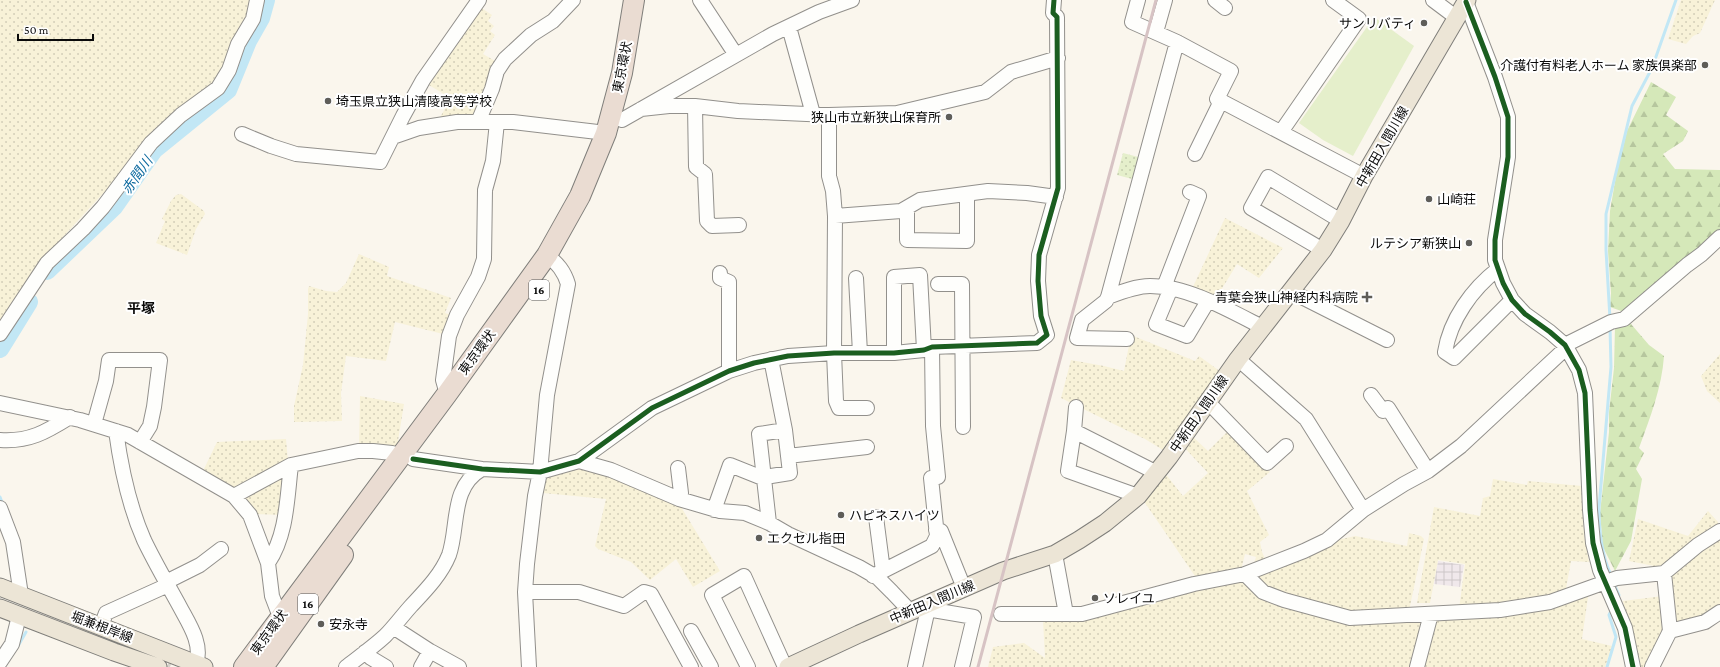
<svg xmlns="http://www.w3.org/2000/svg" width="1720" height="667" font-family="'Crimson Pro','Noto Sans JP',serif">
	<defs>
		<pattern id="industrial-grid" width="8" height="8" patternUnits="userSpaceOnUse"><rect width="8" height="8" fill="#f0e8eb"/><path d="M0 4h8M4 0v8" fill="none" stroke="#ccc6c8"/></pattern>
		<pattern id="farmland-dots" width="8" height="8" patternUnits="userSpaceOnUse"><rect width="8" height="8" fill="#f8f2d8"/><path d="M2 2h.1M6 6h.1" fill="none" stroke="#d3ceb8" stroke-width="1.8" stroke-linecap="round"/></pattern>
		<pattern id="forest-firs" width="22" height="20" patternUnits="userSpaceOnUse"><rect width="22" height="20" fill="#d5e8b9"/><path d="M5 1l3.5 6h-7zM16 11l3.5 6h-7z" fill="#b6c69e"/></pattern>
		<pattern id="park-dots" width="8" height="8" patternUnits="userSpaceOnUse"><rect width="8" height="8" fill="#e5efcb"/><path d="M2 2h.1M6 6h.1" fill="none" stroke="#c3ccad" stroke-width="1.8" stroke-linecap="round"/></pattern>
	</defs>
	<rect width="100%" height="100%" fill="#faf6ed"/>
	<path fill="url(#industrial-grid)" d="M1438 561 1464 565 1460 587 1434 584Z"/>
	<path fill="url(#farmland-dots)" d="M0 0H252L249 17 216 83 110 186 36 266 0 324Z
		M1681 0H1715L1700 33 1693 36 1686 44 1668 39Z
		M480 7 492 15 488 21 494 26 490 31 495 35 483 54 495 61 476 118 438 121 451 98 427 84Z
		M181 194 204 211 205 214 196 229 187 255 156 243 165 221 162 219 171 201 176 195Z
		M1225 218 1283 248 1259 278 1237 264 1215 300 1191 291Z
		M359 254 389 267 387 276 451 298 445 313 454 316 447 335 395 322 386 361 346 356 341 393 342 421 294 422V406L303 365 308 314V289L309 286 326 291 337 292 346 283Z
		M1131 335 1195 361 1199 356 1221 372 1163 450 1145 439 1130 432 1061 398 1071 360 1104 366 1124 371Z
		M1720 354V403L1707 391 1701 376Z
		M360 396 404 404 397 447 359 448Z
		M1229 430 1270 472 1247 491 1269 535 1260 542 1262 552 1267 563 1252 570 1256 557 1245 554 1241 570 1197 579 1141 497 1164 472 1183 496 1208 473 1182 445 1191 435 1208 451Z
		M286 439 288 462 234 493 202 473 217 442Z
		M582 465 678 502 720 571 693 587 676 559 650 580 631 562 598 549 595 546 606 499 543 493 546 477Z
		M287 470 283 515 254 514 241 495Z
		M1493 479 1527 485 1528 481 1582 486 1584 535 1589 562 1571 561 1565 594 1459 609 1465 564 1438 560 1430 603H1417L1434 507 1480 516 1483 498 1490 496Z
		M1708 511 1718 522V530L1664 568 1629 561 1638 519 1688 536Z
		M1409 533 1421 536 1424 539 1409 611 1358 614 1265 590 1253 577 1333 541 1355 536 1407 546Z
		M1720 534V609L1674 628 1670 579 1673 568Z
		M1246 578 1309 610 1421 616 1425 622 1412 667H988L993 647 1024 643 1045 658 1043 620Z
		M1589 590 1582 639 1612 646 1605 667H1420L1434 617Z
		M1663 596 1666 631 1649 667H1639L1623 601Z"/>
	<path fill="#e5efcb" d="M1374 17 1414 46 1353 156 1323 140 1299 123Z"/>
	<path fill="url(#forest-firs)" d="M1651 82 1676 97 1666 115 1688 131 1683 141 1663 154 1675 169 1720 170V232L1624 312 1610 307 1611 293 1608 251 1610 211 1616 176 1627 131Z
		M1623 321 1631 324 1649 345 1664 356C1662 387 1650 418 1639 448L1644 453 1636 469 1642 479 1631 541 1615 571 1603 547 1600 513 1609 432V412L1614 368 1615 327Z"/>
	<path fill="url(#park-dots)" d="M1123 153 1142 158 1136 180 1117 175Z"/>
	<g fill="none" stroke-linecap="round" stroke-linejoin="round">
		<path stroke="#c2e7f5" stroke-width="3" d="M1610 319 1606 250V214L1632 106 1652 68 1676 0
			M0 497 3 505
			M1610 573C1601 552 1599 531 1599 508L1611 367 1610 327
			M1614 584 1619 595 1617 599
			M18 646 26 632
			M1607 667 1616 637 1609 615 1611 611"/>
		<path stroke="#c2e7f5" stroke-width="18" d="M47 271 114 207 154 150 228 90 248 41 261 18 266 0
			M0 349 29 302"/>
		<path stroke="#d6d3cb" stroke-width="17" stroke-dasharray="17 8" stroke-linecap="butt" d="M144 657 170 667"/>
		<g stroke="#92908c" stroke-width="16">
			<path id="minor" d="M700 0 736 55
				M1138 0 1132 22 1177 42 1231 71 1217 99 1221 101 1195 154
				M1215 0 1225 8
				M1433 0 1457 18
				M1466 2 1495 77 1508 117V157L1495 240V260L1503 283 1512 300 1525 314 1550 332 1565 345 1579 370 1585 393 1590 510 1593 543 1600 570 1625 628 1633 667
				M789 27 813 114
				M1156 32 1165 0
				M1221 101 1364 176
				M695 106 696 167 705 174 707 221 712 226 739 225
				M641 109 669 106H695L738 111 829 115 897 113 985 92 1011 72 1058 58
				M829 115V176L833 191 835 216 834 353 836 401 839 408H867
				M622 120 773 34 819 12 852 0
				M478 122 492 89 497 71 505 59 531 35 553 21 573 0
				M1281 132 1359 19 1333 0
				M242 134 271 146 296 154 380 162 403 116 423 80 479 0
				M393 137 419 128 457 122H513L606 133
				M907 208V240L967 241V194
				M835 216 901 211 920 200 988 191 1027 193 1056 197
				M1323 250 1251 208 1268 177 1341 221
				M1498 269C1472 289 1450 320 1445 352L1454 358 1512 300
				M720 273V278L729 282V371
				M856 278 860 353
				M938 284H962L963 427
				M1164 287 1199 196 1190 192
				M1171 288 1156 324 1187 336 1208 301
				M1290 291 1387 340
				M1108 297 1177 42
				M0 334 47 263 83 229 103 207 151 143 181 115 218 88 229 70 238 44 253 19 257 0
				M1127 339 1077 338 1082 320 1106 301 1108 297C1121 292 1136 286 1150 286 1187 286 1229 310 1262 327
				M1565 345 1611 322 1624 319 1687 265 1702 254 1720 237
				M894 353V277L920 275 924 350
				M1238 359 1306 419 1363 510
				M447 394 443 380 449 336 457 315 478 277 484 259 485 190 493 161 497 122
				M1371 395 1383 411 1388 408 1428 471
				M1207 401 1267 463 1286 446
				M0 403 80 420 128 435 234 496 250 515 268 563 272 596 280 617
				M94 424 106 381 109 360H160L154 407 150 426 140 442
				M116 431C121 468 129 506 144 540 155 563 168 585 180 607 189 624 203 644 196 664
				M1074 431 1076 407
				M0 440C29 442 46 432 70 417
				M788 456 867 447
				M413 459 482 469 540 472 579 461 652 408 729 371 754 363 788 356 834 353H894L924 350 932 347 1037 343 1047 335 1041 316 1038 281 1039 255 1058 188 1057 17 1053 13 1054 0
				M579 461 611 470 679 499 720 511 745 513 769 523 788 534 859 567 878 578 892 592 910 611
				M678 468 681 493 679 499
				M765 477 790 473 785 430
				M234 496 291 465 358 451H373L392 453 401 456
				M1138 496 1068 471 1074 431 1157 473
				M0 508 13 542 21 595
				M714 510 730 465 765 479
				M876 517 883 571
				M769 523 759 434 785 430 771 359
				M936 530 941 531 964 588
				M1055 554 1066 614
				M268 563C287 535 287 498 291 465
				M1245 574 1263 592 1284 600 1350 618 1500 610 1550 602 1617 578 1664 573 1698 545 1720 531
				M873 576 932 546 937 536 931 478 938 477 933 426 932 347
				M166 582 200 565 221 549
				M525 592H579L624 606 644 592 651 594 691 667
				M927 609 974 617 962 667
				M1001 614H1082L1194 584 1245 574 1304 551 1327 540 1363 510 1404 484 1428 471 1461 446 1566 348
				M101 626 106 613 168 585
				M393 627 430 651 459 667
				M691 631 711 667
				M1670 631 1705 622 1720 612
				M365 652 371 658 386 667
				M0 662 12 644 19 616
				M346 667C359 657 373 647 385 636 394 627 402 616 411 606 425 591 441 575 449 555 459 526 450 487 482 469
				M421 667 430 651
				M529 667 525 592 527 564 535 496 540 472 547 395 568 284C564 271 558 264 547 255
				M748 667 712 595 744 576 785 667
				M915 667 929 604
				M1417 667 1431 614
				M1652 667 1670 631 1664 573"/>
		</g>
		<g stroke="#7f7e7a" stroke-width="19">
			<path id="major" d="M0 587 204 667
				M0 608 114 652 158 667
				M788 667 859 634 1003 571 1055 554 1079 540 1105 523 1138 496 1169 457 1238 359 1323 250 1341 221 1364 176 1467 0"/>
		</g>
		<g stroke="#7f7e7a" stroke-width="22">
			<path id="highway" d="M244 667 447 394 547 255 580 196 606 133 622 73 634 0
				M263 667 343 555"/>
		</g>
		<use href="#minor" stroke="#fefefc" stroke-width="14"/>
		<use href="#major" stroke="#ece5d6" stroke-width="17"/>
		<use href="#highway" stroke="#eadcd2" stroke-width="20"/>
		<path stroke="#d7c3c4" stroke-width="3" d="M978 667 1156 0"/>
		<g stroke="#fff" stroke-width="8">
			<path id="cycleway" d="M1466 2 1495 77 1508 117V157L1495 240V260L1503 283 1512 300 1525 314 1550 332 1565 345 1579 370 1585 393 1590 510 1593 543 1600 570 1625 628 1633 667
				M413 459 482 469 540 472 579 461 652 408 729 371 754 363 788 356 834 353H894L924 350 932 347 1037 343 1047 335 1041 316 1038 281 1039 255 1058 188 1057 17 1053 13 1054 0"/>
		</g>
		<use href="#cycleway" stroke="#1b5e20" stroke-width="5"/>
	</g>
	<g fill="#5e5d59" stroke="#fff" stroke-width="1.5">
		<circle cx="1424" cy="23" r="4"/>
		<circle cx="1705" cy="65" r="4"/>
		<circle cx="328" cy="101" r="4"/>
		<circle cx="949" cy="117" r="4"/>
		<circle cx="1429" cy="199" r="4"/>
		<circle cx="1469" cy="243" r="4"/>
		<path d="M1365 291h4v4h4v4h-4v4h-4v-4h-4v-4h4z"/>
		<circle cx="841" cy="515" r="4"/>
		<circle cx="759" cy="538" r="4"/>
		<circle cx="1095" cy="598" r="4"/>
		<circle cx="321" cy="624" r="4"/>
	</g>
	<g text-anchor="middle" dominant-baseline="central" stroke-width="4" stroke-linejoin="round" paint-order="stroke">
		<g fill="#fff" stroke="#545454" stroke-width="1">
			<rect x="529" y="280" width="20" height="20" rx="3"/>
			<rect x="298" y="594" width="20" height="20" rx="3"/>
		</g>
		<g font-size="12" font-weight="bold" fill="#0a0a0a">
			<text x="539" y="290">16</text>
			<text x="308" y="604">16</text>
		</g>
		<g font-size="13" fill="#0a0a0a" stroke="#fff" text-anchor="start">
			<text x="1416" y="23" text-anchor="end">サンリバティ</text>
			<text x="1697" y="65" text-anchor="end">介護付有料老人ホーム 家族倶楽部</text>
			<text x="336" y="101">埼玉県立狭山清陵高等学校</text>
			<text x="941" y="117" text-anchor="end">狭山市立新狭山保育所</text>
			<text x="1437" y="199">山崎荘</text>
			<text x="1461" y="243" text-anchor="end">ルテシア新狭山</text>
			<text x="1358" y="297" text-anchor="end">青葉会狭山神経内科病院</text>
			<text x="849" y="515">ハピネスハイツ</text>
			<text x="767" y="538">エクセル指田</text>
			<text x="1103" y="598">ソレイユ</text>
			<text x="329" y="624">安永寺</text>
		</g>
		<g font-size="13" fill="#0a0a0a" stroke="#fff">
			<text transform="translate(622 67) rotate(-79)">東京環状</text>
			<text transform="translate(1382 147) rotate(-60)">中新田入間川線</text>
			<text transform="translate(477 352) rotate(-54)">東京環状</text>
			<text transform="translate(1199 414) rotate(-55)">中新田入間川線</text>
			<text transform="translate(932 602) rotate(-23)">中新田入間川線</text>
			<text transform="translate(102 627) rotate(21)">堀兼根岸線</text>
			<text transform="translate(269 632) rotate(-54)">東京環状</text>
		</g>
		<g font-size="14" font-style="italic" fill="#0f6ca0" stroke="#fff">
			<text transform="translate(137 175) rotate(-55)">赤間川</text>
		</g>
		<g font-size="14" font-weight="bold" fill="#0a0a0a" stroke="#fff">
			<text x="141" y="308">平塚</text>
		</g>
	</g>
	<path d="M18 34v6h75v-6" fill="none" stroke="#0a0a0a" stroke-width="2"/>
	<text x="24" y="34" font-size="12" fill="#0a0a0a" stroke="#ffffff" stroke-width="3" paint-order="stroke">50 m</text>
</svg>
